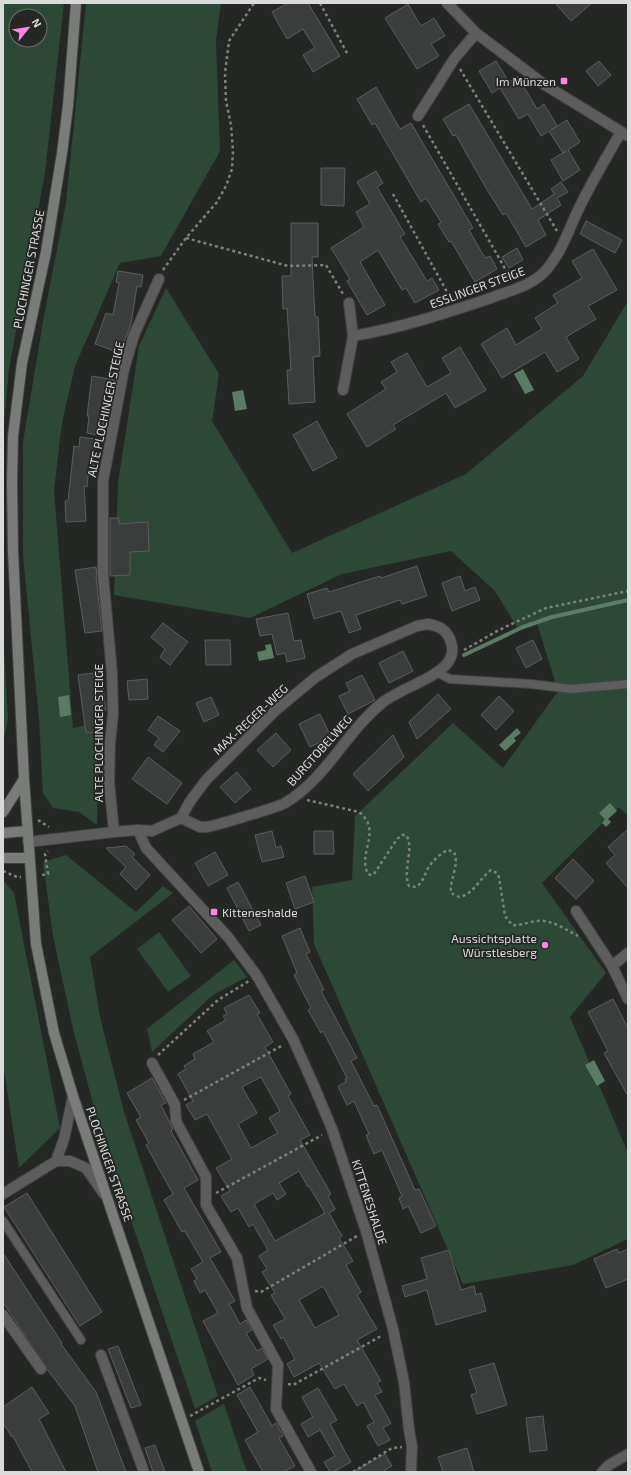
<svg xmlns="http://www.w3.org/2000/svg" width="631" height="1475" font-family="'Exo 2',sans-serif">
	<rect width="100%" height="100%" fill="#252725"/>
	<path fill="#2d4836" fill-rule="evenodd" d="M3 3H64L45 173 9 369 3 433ZM16 16H40V40H16Z
		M86 3H221L216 40 220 151 161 256 120 263 75 366 62 423 54 490 73 728 92 724 98 765 97 825 79 812 53 808 43 793 39 719 23 556V442L44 316 66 203Z
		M166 288 219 374 212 421 292 553 466 474 583 376 628 301V816L619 807 542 883 606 973 570 1017 628 1153V1239L573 1265 463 1284 314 944 312 887 352 880 355 816 453 723 503 768 558 691 536 620 518 629 495 591 451 551 342 574 250 618 114 595 118 483 139 346Z
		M3 629 8 719 3 744Z
		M66 855 136 912 163 886 173 893 90 957 100 1017 124 1112 218 1396 195 1409 99 1126 73 1029 53 936 43 862Z
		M3 880 14 893 60 1128 19 1168 3 1063Z
		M159 932 191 976 168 992 137 949Z
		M234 960 247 977 213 995 152 1052 147 1029Z
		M224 1404 247 1472H212L195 1421Z"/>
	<path fill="#5b7b65" d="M523 369 534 390 525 394 514 374Z
		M243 390 247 409 235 411 232 392Z
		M271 644 274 658 259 661 257 652 266 650 265 645Z
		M69 695 71 715 60 717 58 697Z
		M517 728 521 733 514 738 516 741 505 751 499 745Z
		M610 803 617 811 608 819 611 822 606 827 602 823 605 819 599 813Z
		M594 1060 605 1081 597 1086 585 1065Z"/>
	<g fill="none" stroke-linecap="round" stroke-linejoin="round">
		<path stroke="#5b7b65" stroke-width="4" d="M464 655 523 627 552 617 628 600"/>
	</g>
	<path fill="#3a3d3b" stroke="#5b5e5b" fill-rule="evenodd" d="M288 3H308L340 56 313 72 303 55 315 48 303 29 287 39 272 12Z
		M555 3H592L571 21Z
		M408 4 421 26 434 18 445 36 431 44 439 56 417 69 385 18Z
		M496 61 509 82 518 77 537 109 544 104 557 126 551 130 567 120 580 142 568 150 580 170 563 181 551 160 566 151 563 153 549 131 541 136 528 114 519 119 500 88 492 93 479 71Z
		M599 61 611 75 598 86 586 71Z
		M376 87 400 129 411 123 473 228 469 230 485 258 490 256 497 269 475 282 451 241 449 242 438 224 441 222 426 198 421 202 375 123 372 125 357 99Z
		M469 104 532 209 554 194 555 195 551 189 561 182 568 192 557 198 561 205 538 220 546 235 526 247 506 213 503 215 486 188 456 135 453 136 443 119Z
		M321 168H345L344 206 321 205Z
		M376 171 383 183 377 187 405 234 400 237 427 281 432 278 439 290 415 303 406 288 402 290 378 250 360 262 385 305 367 315 347 281 350 279 331 248 364 227 356 212 370 204 357 182Z
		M586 221 622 240 615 253 580 234Z
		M291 223H318V257H312L315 317H318L320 356 313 357 315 402 289 404 287 370H291L287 308 283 309 282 276H291Z
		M517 248 523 260 509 268 502 257Z
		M593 249 617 290 588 306 596 319 566 337 579 359 557 372 545 352 502 378 481 344 507 328 516 345 542 329 535 318 558 303 553 295 582 278 572 261Z
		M118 271 143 275 141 287 137 286 131 324 120 353 95 344 106 313 113 315 119 283 116 282Z
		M460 347 486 390 455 408 446 393 393 425 396 429 367 447 347 414 386 389 381 382 397 372 391 362 407 353 427 387 451 373 442 358Z
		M92 376 115 380 113 392 108 391 102 436 87 433 89 416H87Z
		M317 421 337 458 313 471 293 435Z
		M80 437 95 439 93 465 95 466 94 476 88 475 87 487 84 486 86 521 66 522 65 501H68L74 446 79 447Z
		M110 518H119V524L148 522 149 551 130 552V575L110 576Z
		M417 566 427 596 402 604 400 600 356 615 361 629 349 633 341 611 314 619 307 594 327 588 329 592 380 576 381 578Z
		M96 567 97 576H96L102 631 85 633 75 570Z
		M460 576 465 591 475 587 480 600 452 611 442 583Z
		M288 613 294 641 301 640 305 658 287 662 285 653 277 655 272 634 260 636 256 619Z
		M163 623 188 642 170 665 160 657 165 649 151 637Z
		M205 640H230L231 665H206Z
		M533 640 542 659 526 668 516 648Z
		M403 651 413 671 389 683 379 663Z
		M101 672 106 710 94 711 97 732 86 733 78 675Z
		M362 675 375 700 348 714 339 696 350 691 346 683Z
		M147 679 148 699 129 700 127 681Z
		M438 694 451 709 417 739 409 722Z
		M499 696 514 711 496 730 481 715Z
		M211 697 219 715 204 722 196 703Z
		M320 714 331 737 310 747 299 724Z
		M158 716 180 731 163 752 154 745 159 738 148 730Z
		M276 733 291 750 273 767 257 750Z
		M393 735 404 757 368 791 353 774Z
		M148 757 182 783 167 804 132 779Z
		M237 772 251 789 235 803 220 787Z
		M628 829V888L606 863 615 855 608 847Z
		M272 831 276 848 281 846 284 857 262 862 255 835Z
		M314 831H333L334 854H314Z
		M126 846 135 854 132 857 150 875 136 890 120 874 126 867 106 848Z
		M215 852 228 875 208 886 195 863Z
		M573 859 594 881 576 899 555 878Z
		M305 876 314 902 295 909 286 883Z
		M238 882 261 925 249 931 227 888Z
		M189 906 217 939 201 953 172 920Z
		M300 928 310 952 306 954 324 990 321 991 357 1058 351 1061 374 1106 377 1105 415 1190 419 1189 436 1226 421 1233 408 1206 403 1209 399 1198 402 1196 382 1150 374 1154 366 1135 369 1134 354 1101 347 1105 338 1086 346 1082 345 1079 347 1078 323 1031 321 1033 308 1010 311 1008 294 975 297 973 282 936Z
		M249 995 260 1013 257 1014 273 1042 265 1047 291 1094 288 1096 310 1135 300 1140 331 1194 328 1196 335 1209 329 1213 342 1236 339 1238 353 1261 346 1265 361 1292 357 1295 377 1329 357 1340 381 1381 377 1383 382 1392 375 1395 391 1423 383 1428 390 1440 378 1446 367 1426 374 1422 363 1402 357 1406 344 1384 335 1389 319 1363 294 1377 287 1364 295 1359 283 1337 281 1339 273 1325 285 1319 271 1295 275 1293 262 1272 267 1269 259 1256 268 1250 253 1224 249 1227 238 1208 231 1212 221 1196 230 1191 216 1168 232 1159 207 1114 195 1120 186 1105 193 1101 178 1074 186 1069 184 1066 195 1059 193 1054 214 1042 207 1031 226 1020 223 1016 227 1014 224 1008ZM261 1077 280 1111 269 1118 278 1133 251 1148 238 1124 257 1113 242 1087ZM299 1171 308 1187 309 1186 325 1213 275 1241 254 1204 273 1193 277 1200 286 1194 279 1183ZM323 1286 339 1315 315 1328 299 1300Z
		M613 999 628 1028V1096L604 1053 608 1051 588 1012Z
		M152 1078 166 1103 161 1105 173 1129 171 1131 198 1180 184 1188 221 1252 210 1258 235 1301 229 1304 240 1324 246 1320 252 1330 246 1333 257 1351 262 1348 268 1359 251 1369 254 1375 238 1385 203 1321 218 1313 205 1290 200 1293 194 1281 197 1279 191 1269 203 1262 185 1231 182 1232 164 1200 173 1194 146 1145 149 1143 136 1120 141 1117 127 1093Z
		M27 1193 102 1312 80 1326 4 1207Z
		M617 1249 619 1253 628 1249V1279L606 1288 594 1259Z
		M449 1250 461 1290 474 1286 476 1295 481 1293 486 1311 436 1325 427 1290 405 1297 402 1286 427 1279 421 1258Z
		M3 1253 62 1343 61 1344 96 1392 126 1472H98L75 1406 47 1369 3 1302Z
		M118 1346 141 1405 131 1408 108 1349Z
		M494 1363 507 1405 477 1414 471 1395 477 1393 469 1370Z
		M32 1387 49 1413 39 1419 66 1472H32L13 1436 12 1437 3 1423V1407Z
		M250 1387 272 1426 276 1423 283 1436 279 1438 295 1466 283 1472H263L245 1440 258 1432 237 1395Z
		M318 1388 337 1420 330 1424 351 1462 333 1472H330L324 1462 335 1456 320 1430 308 1437 301 1424 313 1417 302 1397Z
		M543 1416 547 1450 530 1452 526 1418Z
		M155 1445 165 1472H153L145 1448Z
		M467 1448 474 1472H443L438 1457Z
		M385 1454 392 1466 382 1472H353Z"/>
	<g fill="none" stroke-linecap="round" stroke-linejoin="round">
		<g stroke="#424442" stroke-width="10">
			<path id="service" d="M436 672 450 679 531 684 572 689 628 684
				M3 1221 81 1340"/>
		</g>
		<g stroke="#424442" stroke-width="12">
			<path id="pedestrian" d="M152 1063 175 1105 176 1121 206 1177V1205L237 1258 247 1308 278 1365 276 1409 311 1472"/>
		</g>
		<g stroke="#424442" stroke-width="12">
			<path id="minor" d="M447 3 476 33 545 85 628 136
				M418 116 454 59 476 33
				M353 336C400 328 443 314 488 299 508 291 533 286 547 269 563 250 570 226 581 204 593 180 607 156 621 132
				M343 390 353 336 349 303
				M428 624C433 625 438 626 442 629 451 635 455 650 450 659 442 677 398 689 382 703 346 732 326 779 285 803 278 807 268 809 260 812 242 817 225 823 207 827H200L181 818 189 803 206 780 275 711 316 677 352 654 417 626Z
				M138 830 146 848 228 937 257 976 293 1039 314 1086 332 1129 366 1231 393 1329 404 1382 409 1430 412 1446 411 1472
				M114 832 109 781 110 744 113 714 112 673 103 574V481L124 369 134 335 159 279
				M28 842 114 832 138 830 152 831 181 818
				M576 911 612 966
				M628 953 612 966 628 999
				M56 1161 64 1139 73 1096
				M3 1194 56 1161H70L86 1168 104 1194
				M3 1315 41 1369
				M101 1355 144 1472
				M602 1472 609 1465 628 1454"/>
		</g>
		<g stroke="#424442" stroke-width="12">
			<path id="secondary" d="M76 3 68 106 62 153 46 252 22 363 13 436 12 482 13 552 24 779 36 944 54 1033 73 1096 199 1472
				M3 812 24 779
				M3 833 27 831
				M3 858H29"/>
		</g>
		<path stroke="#7e807e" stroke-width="2.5" stroke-dasharray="3 3" stroke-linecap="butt" d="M320 3 348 55
			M460 69 557 231
			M423 125 511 279
			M393 194 452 301
			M186 238 288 266 326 265 343 294
			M163 270 186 238 217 202 226 186 232 169 233 150 231 125 226 101 225 73 229 41 254 3
			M464 650 499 630 546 608 628 591
			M307 800 359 812C383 831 357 852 368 874L371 875 374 874 397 839 402 835H406C415 847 402 871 409 886L416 887C424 882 425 872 430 865 435 859 441 853 448 850L454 852C460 865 449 880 451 893L459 897C474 894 479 879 491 870L497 873 499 877 505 916 512 925C521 926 528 922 537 921 551 919 566 930 578 936
			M38 820 49 827
			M3 871 17 877H21
			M42 875 48 874 45 854 48 851
			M158 1055 218 1000 249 981
			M184 1100 283 1045
			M216 1193 322 1135
			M255 1291 261 1292 357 1236
			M288 1384 293 1385 383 1335
			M190 1416 259 1378 266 1380
			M353 1472 392 1448 402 1447"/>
		<use href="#service" stroke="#5c5d5c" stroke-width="8"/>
		<use href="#pedestrian" stroke="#5c5d5c" stroke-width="10"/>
		<use href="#minor" stroke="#5c5d5c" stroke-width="10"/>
		<use href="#secondary" stroke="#7a7c7a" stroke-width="10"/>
	</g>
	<g fill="#fa87e6" stroke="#252725" stroke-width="1.5">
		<rect x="560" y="77" width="8" height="8" rx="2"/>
		<rect x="210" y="908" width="8" height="8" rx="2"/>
		<circle cx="545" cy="945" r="4"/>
	</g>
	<g text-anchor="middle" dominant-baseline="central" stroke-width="3.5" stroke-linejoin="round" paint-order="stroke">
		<g font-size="12" fill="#d9dad9" stroke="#252725" text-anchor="end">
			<text x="556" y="81">Im Münzen</text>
			<text x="222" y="912" text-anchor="start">Kitteneshalde</text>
			<text x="537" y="938">Aussichtsplatte<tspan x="537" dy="14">Würstlesberg</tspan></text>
		</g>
		<g font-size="12" fill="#d9dad9" stroke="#252725">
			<text transform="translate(28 269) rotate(-79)">PLOCHINGER STRASSE</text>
			<text transform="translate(477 287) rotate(-20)">ESSLINGER STEIGE</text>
			<text transform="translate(105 409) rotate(-78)">ALTE PLOCHINGER STEIGE</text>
			<text transform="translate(250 719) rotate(-43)">MAX-REGER-WEG</text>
			<text transform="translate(98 733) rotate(-90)">ALTE PLOCHINGER STEIGE</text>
			<text transform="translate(319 750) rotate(-48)">BURGTOBELWEG</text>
			<text transform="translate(110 1164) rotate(71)">PLOCHINGER STRASSE</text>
			<text transform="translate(370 1202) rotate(72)">KITTENESHALDE</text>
		</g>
	</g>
	<rect width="631" height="1475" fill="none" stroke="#d9dad9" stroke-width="8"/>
	<g transform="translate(28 28) rotate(60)"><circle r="19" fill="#252725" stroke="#6d6f6d"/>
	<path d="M0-3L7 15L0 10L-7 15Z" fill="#fa87e6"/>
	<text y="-6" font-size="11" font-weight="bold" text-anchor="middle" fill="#d9dad9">N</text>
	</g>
</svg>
